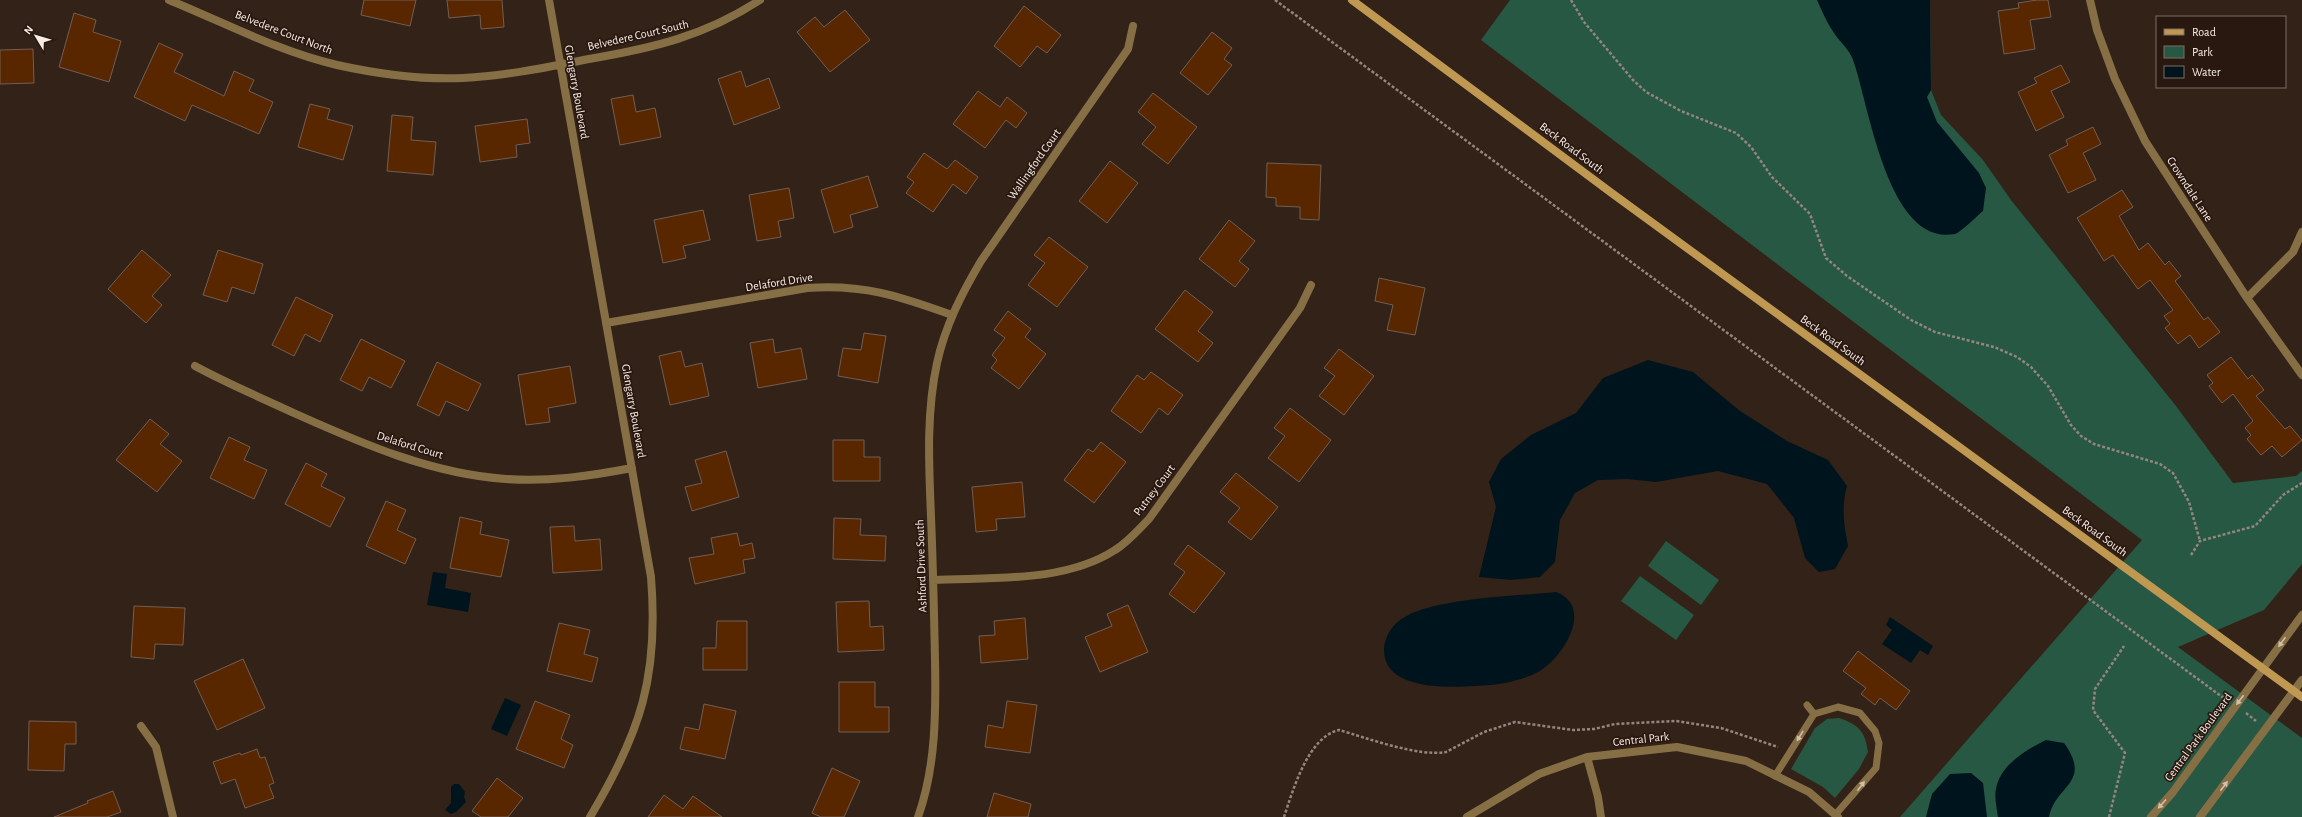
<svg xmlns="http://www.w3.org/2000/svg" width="2302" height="817" font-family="'Alegreya Sans',sans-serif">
	<rect width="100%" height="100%" fill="#332218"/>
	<path fill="#265843" d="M1510 0H1930L1931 90 1941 115 1983 160 2011 200 2176 406 2233 483 2296 476 2302 471V564L2264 610 2178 647 2302 738V817H1900L2142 540 1481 40Z
		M1666 541 1719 580 1701 605 1648 566Z
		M1640 576 1694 615 1676 640 1621 601Z
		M1839 718C1859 725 1865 731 1868 752L1859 769 1835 798 1823 787 1791 769 1815 728 1827 719Z"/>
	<path fill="#00141d" d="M1817 0H1930L1931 90 1927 97 1937 122 1979 173 1986 188 1983 211C1977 216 1961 232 1955 234 1887 247 1869 103 1853 60 1850 50 1839 41 1834 33 1827 23 1822 11 1817 0Z
		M1648 360 1693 372 1740 411 1787 441 1828 460 1847 486C1841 507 1844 526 1848 546L1835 569 1819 572 1805 558 1794 518 1767 484 1718 471 1656 482 1628 479 1598 480 1575 493 1560 520 1555 562 1540 577 1511 580 1479 577 1496 507 1489 482 1501 459 1531 435 1576 413 1603 378Z
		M433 572 447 574 445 588 471 593 468 612 427 605Z
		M1556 592C1595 607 1563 658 1538 672 1525 679 1505 684 1491 685 1461 687 1382 695 1384 648 1385 636 1393 623 1405 617 1435 598 1519 596 1556 592Z
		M1890 617 1933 646 1928 655 1920 650 1911 663 1882 644 1892 630 1886 625Z
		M505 698 521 705 507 736 491 729Z
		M2046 740 2064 743C2093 783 2055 785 2049 817H1998C1997 809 1994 797 1996 789 2000 765 2026 750 2046 740Z
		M1971 773 1983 783 1987 817H1926L1932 794 1950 774Z
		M454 784H459L465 792 464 797 466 802 456 812 451 814 445 810 451 803V787Z"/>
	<path fill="#582700" stroke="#725e53" d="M364 0H416L410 26 361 15Z
		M447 0H502L504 27 481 29 480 15 449 18Z
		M2037 0H2048L2051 17 2030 20 2035 49 2004 54 1998 11 2019 8 2018 3Z
		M1024 6 1061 35 1047 53 1037 46 1020 67 994 46Z
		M845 10 870 40 830 72 797 32 815 17 824 27Z
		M74 13 96 20 93 32 121 41 109 82 59 67Z
		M1212 32 1232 48 1224 59 1232 65 1208 95 1180 73Z
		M159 43 183 54 174 72 224 96 234 71 254 80 249 91 273 102 259 134 192 105 185 121 134 97Z
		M33 49 34 83 0 84V50Z
		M2061 65 2070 82 2051 91 2064 117 2036 131 2018 92 2037 83 2034 78Z
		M741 71 746 87 769 78 780 108 734 125 718 79Z
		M978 91 1000 107 1007 97 1027 113 1016 128 1006 120 985 148 953 124Z
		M1153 93 1197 127 1168 164 1142 144 1156 127 1138 112Z
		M633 95 636 112 655 108 661 137 620 145 611 99Z
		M310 104 330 109 327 119 353 126 343 160 298 147Z
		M392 115 413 117 411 140 436 142 433 175 387 171Z
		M527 119 530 143 516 145 517 157 480 162 475 126Z
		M2093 127 2101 144 2083 153 2096 180 2068 193 2049 155 2068 145 2066 140Z
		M924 153 947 169 955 160 978 177 966 194 953 184 933 212 906 193 914 182 907 177Z
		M1110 161 1138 183 1107 223 1079 201Z
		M1267 163 1321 165 1319 220 1300 219V207L1276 206V198L1266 197Z
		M868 176 878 207 850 215 853 227 834 233 821 190Z
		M789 188 794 218 778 221 781 237 757 241 749 195Z
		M2122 190 2133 207 2119 216 2139 250 2148 243 2165 265 2169 261 2181 276 2175 281 2204 320 2208 317 2220 332 2199 348 2190 335 2178 344 2165 328 2170 324 2164 316 2173 310 2150 280 2138 289 2113 255 2104 261 2077 218Z
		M703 210 710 240 683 246 686 258 663 263 654 220Z
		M1229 220 1255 241 1239 261 1249 269 1235 287 1199 259Z
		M1049 237 1088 267 1057 307 1028 285 1045 263 1034 255Z
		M142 250 171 275 152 296 162 305 146 323 108 289Z
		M218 250 263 264 254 294 232 287 227 302 203 295Z
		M1379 278 1425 288 1415 335 1387 330 1393 305 1375 301Z
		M1185 290 1213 312 1198 331 1213 343 1198 362 1155 329Z
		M296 297 333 315 320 342 305 334 294 356 272 345Z
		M1008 311 1031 329 1025 337 1046 354 1019 389 991 368 997 360 992 355 1005 338 994 330Z
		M864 333 886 336 878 383 838 376 843 348 861 350Z
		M361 339 405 361 391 388 369 377 362 391 340 380Z
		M773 339 775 353 801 348 807 379 758 388 750 343Z
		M1339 349 1374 376 1344 415 1319 396 1335 376 1324 368Z
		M681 351 685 367 702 363 709 396 670 405 659 356Z
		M2231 357 2248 379 2252 375 2264 390 2256 396 2285 429 2290 426 2302 440 2282 457 2272 446 2261 455 2247 439 2251 435 2245 428 2253 421 2233 394 2222 403 2209 386 2213 383 2207 375Z
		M437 362 481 384 468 411 446 401 439 416 417 405Z
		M570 366 576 403 548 408 550 422 526 425 518 375Z
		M1151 372 1183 395 1168 415 1159 408 1141 433 1111 411 1137 375 1144 380Z
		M1290 408 1331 440 1299 482 1268 458 1285 436 1274 428Z
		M150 419 169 434 160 444 182 461 157 492 116 460Z
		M229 437 250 447 244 460 267 470 254 499 210 478Z
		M833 440H864V457H880V481H833Z
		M1101 442 1126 462 1094 503 1064 480 1088 449 1093 452Z
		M726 451 739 497 692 511 685 487 702 483 695 460Z
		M306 463 327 474 321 486 345 498 330 527 285 504Z
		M1236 473 1278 507 1251 540 1228 522 1240 508 1220 492Z
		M1022 482 1025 517 996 519 997 530 976 532 972 487Z
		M386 501 406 510 397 530 416 539 405 564 366 546Z
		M460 517 482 522 480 534 509 540 501 577 450 568Z
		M834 518 861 519 860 535 886 536 885 561 833 559Z
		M574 526 575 541 600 539 602 570 553 573 550 527Z
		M737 533 740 546 752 543 755 558 743 560 745 573 695 584 689 558 714 554 711 538Z
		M1188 545 1225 573 1194 613 1169 594 1185 572 1174 564Z
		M869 601 870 627 883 626 884 650 838 652 836 602Z
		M1128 605 1148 652 1100 672 1085 637 1112 626 1107 614Z
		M134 606 185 608 183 645 155 644 154 659 131 657Z
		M1025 618 1028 659 981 663 979 636 995 635 994 621Z
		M717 621H747V670H703V648H716Z
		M559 623 590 630 584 654 598 658 592 682 547 671Z
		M1858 651 1910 691 1896 710 1880 698 1875 705 1861 694 1866 688 1843 671Z
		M243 659 265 708 217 730 194 681Z
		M839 682H875V707H889V732H839Z
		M535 701 570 715 561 739 573 745 564 768 516 749Z
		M1007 701 1037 705 1030 753 985 747 988 725 1003 728Z
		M704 704 736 711 725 759 680 749 685 727 699 730Z
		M29 721 76 722V744H65L64 771 28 770Z
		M257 749 260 758 265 757 274 783 269 785 274 798 245 808 235 779 221 784 213 762 240 753 241 755Z
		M832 768 860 781 844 817H821L812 813Z
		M497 778 523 798 508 817H481L472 811Z
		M113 791 121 812 107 817H54L88 803 87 801Z
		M994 793 1031 804 1028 817H987Z
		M664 795 683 809 693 796 722 817H648Z"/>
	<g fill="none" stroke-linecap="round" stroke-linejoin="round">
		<path stroke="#94867d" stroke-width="2.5" stroke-dasharray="3 2" stroke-linecap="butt" d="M1275 0 2225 699
			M1571 0 1584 22 1633 80 1646 92 1681 111 1736 133 1751 147 1772 177 1810 214 1826 258 1847 276 1911 320 1935 332 1994 347 2017 357 2031 367 2048 386 2071 425 2081 436 2094 444 2160 464 2173 473 2189 502 2200 541
			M2191 555 2200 541 2255 526 2283 495 2302 483
			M2246 713 2256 721
			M1284 817C1293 790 1308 737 1339 730 1367 738 1418 757 1446 752L1484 732 1515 722 1573 730 1594 729 1615 724 1676 721 1721 728 1778 747
			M2109 817 2125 753 2093 710 2095 689 2124 646"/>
		<path stroke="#876f45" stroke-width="7" d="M1807 705 1814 714
			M1775 776 1814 714 1838 707 1860 713 1875 731 1879 743 1876 768 1835 815"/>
		<path stroke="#876f45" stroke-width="8" d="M169 0C223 22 280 52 337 65 378 74 421 80 463 78 505 76 548 67 589 59 653 48 705 36 760 0
			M549 0 651 577C659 676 641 732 590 817
			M2090 0 2097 30 2115 79 2145 141 2247 298 2302 375
			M2247 298 2293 252 2302 232
			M606 323 807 288C864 284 899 296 952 315
			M195 366C228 384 262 398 296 414 363 444 432 474 506 479 549 482 590 476 632 468
			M933 580C992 577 1064 583 1115 550 1128 542 1138 530 1149 519L1300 308 1311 285
			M141 726 156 747 173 817
			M1587 757 1598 797 1601 817
			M918 817C936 767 936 711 935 659 934 611 933 564 931 517 929 465 926 414 937 363 945 326 962 293 981 261L1128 49 1133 26
			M1467 817 1539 774 1587 757 1677 747 1746 761 1809 792 1838 817
			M2151 817 2173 792 2302 615
			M2200 817 2302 680"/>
		<path stroke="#bf9852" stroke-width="8" d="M1352 0 1613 194 2302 697"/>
	</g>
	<defs><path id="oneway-solid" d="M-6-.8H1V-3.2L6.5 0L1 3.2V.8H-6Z"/></defs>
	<g fill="#d0c0ad">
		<use href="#oneway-solid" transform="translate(2282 642) rotate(126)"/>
		<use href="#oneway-solid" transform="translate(2240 700) rotate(127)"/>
		<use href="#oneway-solid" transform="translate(1800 736) rotate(121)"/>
		<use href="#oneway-solid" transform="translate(1861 786) rotate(-53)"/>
		<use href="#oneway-solid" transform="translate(2224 786) rotate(-53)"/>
		<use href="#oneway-solid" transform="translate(2162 804) rotate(132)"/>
	</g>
	<g text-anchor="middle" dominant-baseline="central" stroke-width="3.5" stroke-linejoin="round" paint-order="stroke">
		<g font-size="12" fill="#f8ece5" stroke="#29180f">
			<text transform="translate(284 32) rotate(21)">Belvedere Court North</text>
			<text transform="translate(638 35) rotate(-13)">Belvedere Court South</text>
			<text transform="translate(577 92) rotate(80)">Glengarry Boulevard</text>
			<text transform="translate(1572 148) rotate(37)">Beck Road South</text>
			<text transform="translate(1034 164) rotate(-55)">Wallingford Court</text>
			<text transform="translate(2190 189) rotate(57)">Crowndale Lane</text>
			<text transform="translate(779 282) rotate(-9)">Delaford Drive</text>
			<text transform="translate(1833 340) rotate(36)">Beck Road South</text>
			<text transform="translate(634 411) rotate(80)">Glengarry Boulevard</text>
			<text transform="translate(410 445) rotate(17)">Delaford Court</text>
			<text transform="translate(1154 490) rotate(-53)">Putney Court</text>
			<text transform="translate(2095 531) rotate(36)">Beck Road South</text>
			<text transform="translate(921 566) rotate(-92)">Ashford Drive South</text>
			<text transform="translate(2198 737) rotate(-54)">Central Park Boulevard</text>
			<text transform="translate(1641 739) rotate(-6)">Central Park</text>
		</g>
	</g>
	<rect x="2156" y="16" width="130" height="72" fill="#29180f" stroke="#7c6d65"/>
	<rect x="2164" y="29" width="20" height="6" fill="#bf9852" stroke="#7c6d65"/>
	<text x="2192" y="36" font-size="12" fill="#f8ece5">Road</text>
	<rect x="2164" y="46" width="20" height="12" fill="#265843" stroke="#7c6d65"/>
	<text x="2192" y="56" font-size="12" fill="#f8ece5">Park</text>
	<rect x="2164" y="66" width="20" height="12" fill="#00141d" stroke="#7c6d65"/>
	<text x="2192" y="76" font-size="12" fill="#f8ece5">Water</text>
	<g transform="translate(36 36) rotate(308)" stroke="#29180f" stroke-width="3" paint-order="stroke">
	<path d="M0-3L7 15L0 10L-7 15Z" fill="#f8ece5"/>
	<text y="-6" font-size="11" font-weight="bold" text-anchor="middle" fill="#f8ece5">N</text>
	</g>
</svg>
